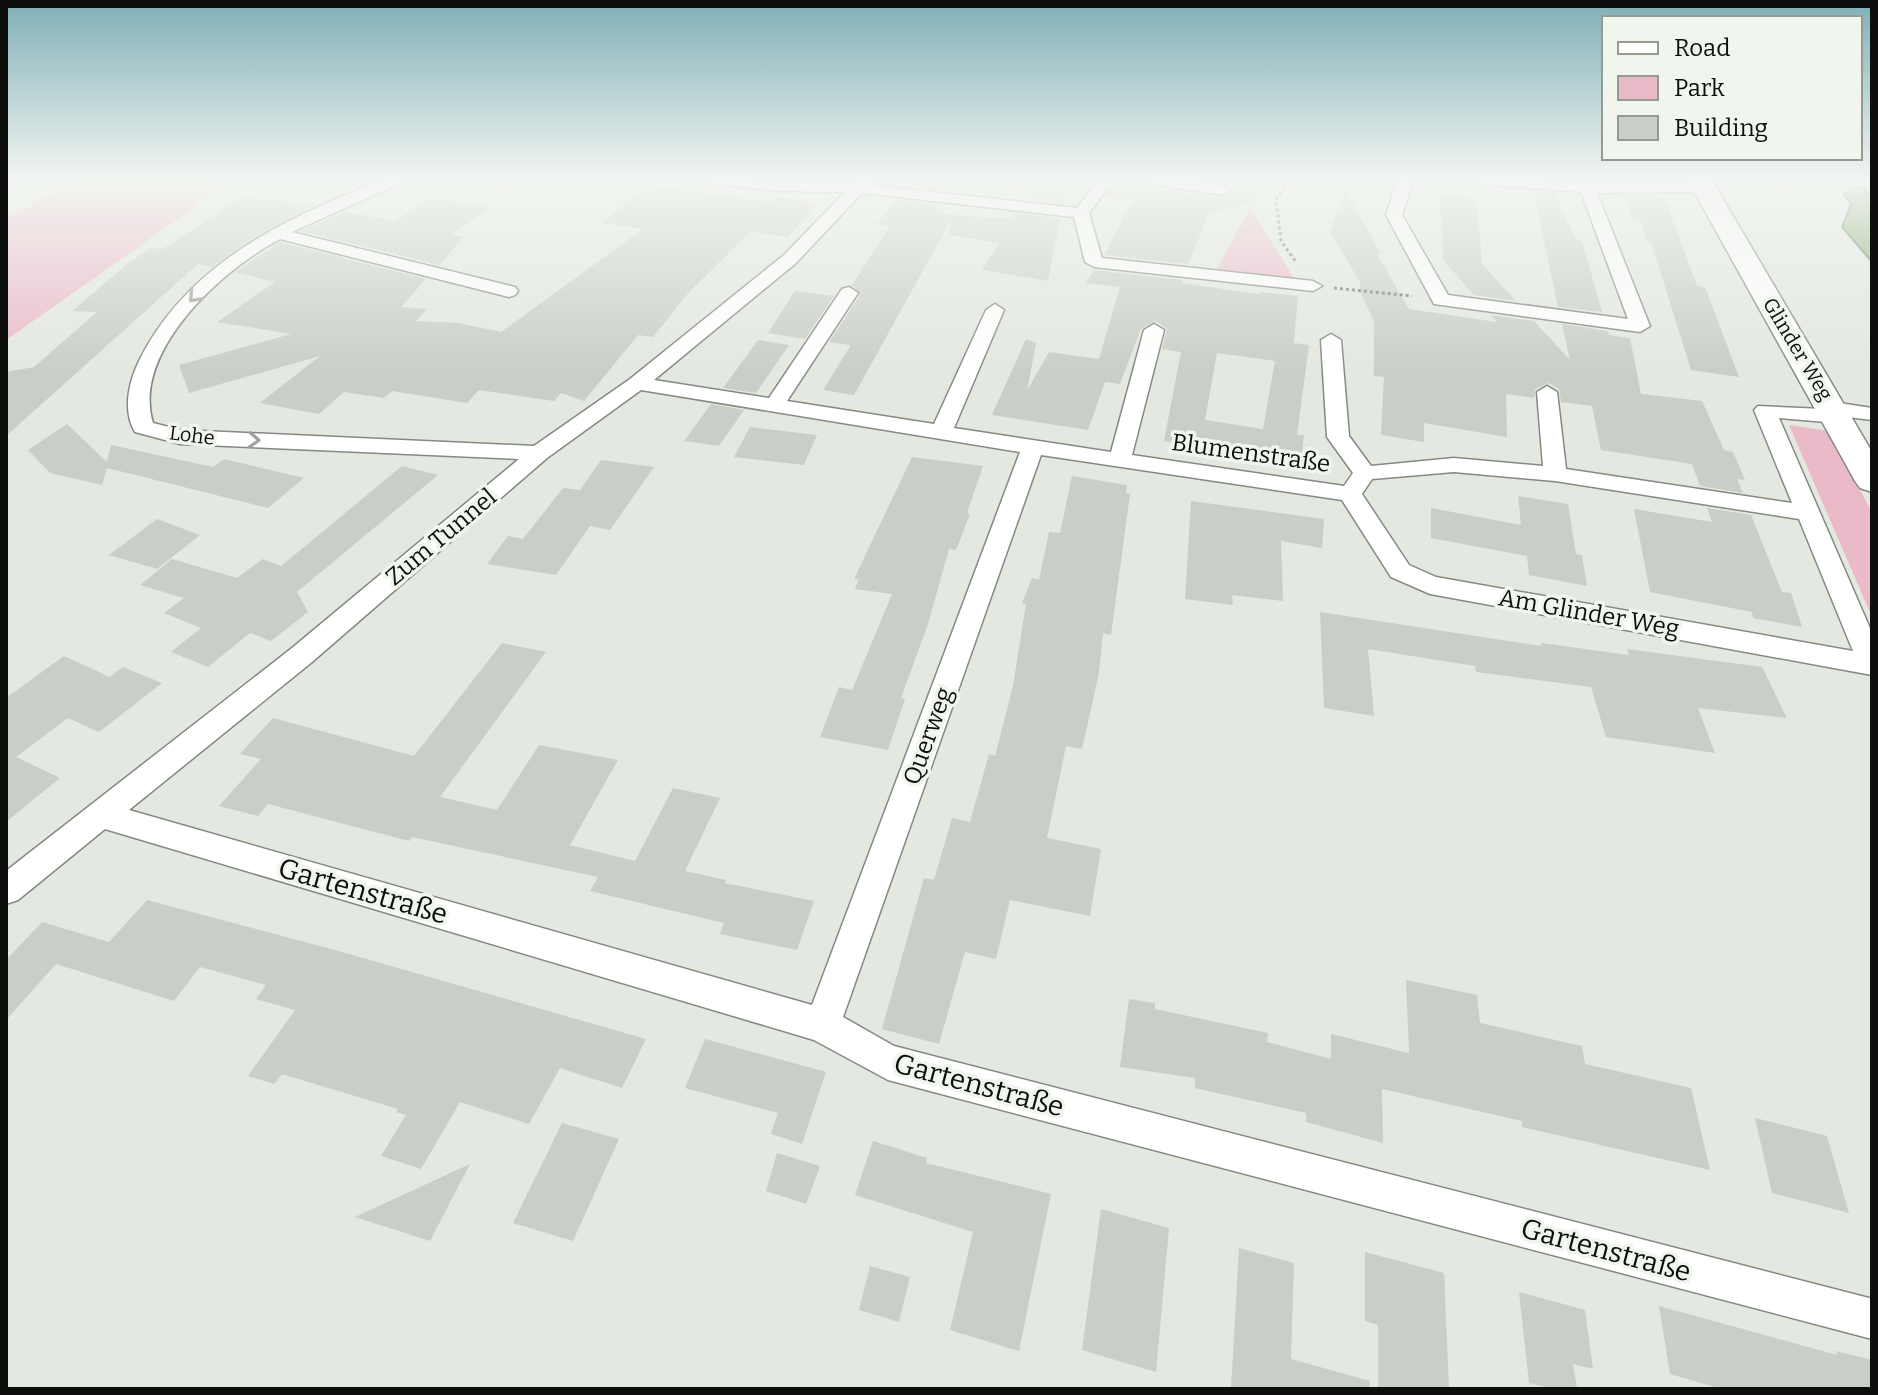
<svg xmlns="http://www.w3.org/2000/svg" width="1878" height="1395" font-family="Bitter,serif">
	<rect width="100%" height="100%" fill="#e3e8e0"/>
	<path fill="#ebbac9" d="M128 177 223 182 191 210 6 340V215L28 208 64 185Z
		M1250 208 1294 278 1217 269Z
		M1789 425 1830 431 1872 513V617Z"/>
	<path fill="#81a76d" stroke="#5e7950" stroke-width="2" d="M1852 187 1865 188 1872 199V262L1842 227 1851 204 1844 195Z"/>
	<path fill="#c9cec6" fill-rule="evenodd" d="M913 177H958L949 191 906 186Z
		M1119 177H1127L1138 185 1221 198 1231 193 1230 187 1201 177H1263L1251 203 1209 214 1188 264 1104 255 1133 200 1106 196Z
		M1041 180 1067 184 1063 203 1027 199Z
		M647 185 771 202 775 197 817 203 788 237 750 232 690 291 653 337 638 335 584 401 561 393 554 401 479 390 467 403 392 391 384 398 344 392 319 414 260 403 320 356 189 393 179 365 291 334 217 322 275 282 235 272 280 242 426 279 401 307 427 309 416 321 458 323 501 332 643 229 602 223Z
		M1345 189 1381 254H1377L1409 309 1497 322 1491 315 1534 321 1570 360 1562 324 1608 331 1609 335 1630 338 1641 394 1702 401 1724 450 1733 452 1745 480 1737 479 1743 493 1700 486 1692 464 1601 450 1592 406 1561 402 1559 389 1549 383 1535 389 1534 398 1506 394 1507 437 1424 423V442L1381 435 1384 377 1374 376V321L1360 292V282L1330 232Z
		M1533 191 1554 193 1576 239 1582 240 1602 312 1558 307Z
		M1440 193 1477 200 1482 264 1516 301 1474 295 1443 260Z
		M1659 195 1668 207 1697 286 1705 287 1739 377 1691 370 1651 242H1647L1640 220 1632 219 1624 196Z
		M242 197 315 205 245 243 212 267 198 264 6 436V372L34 367 97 312 72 311 126 265 150 248 163 249Z
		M431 198 490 208 452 234 464 237 439 265 301 231 345 211 394 221Z
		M896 200 939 205 935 210 954 215 1012 219 1016 213 1060 218 1048 281 982 270 1000 243 950 235 951 220 854 395 823 390 851 345 829 342 860 295 852 285 890 226 877 224Z
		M1094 270 1182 280 1181 283 1260 294 1261 292 1298 296 1294 343 1309 345 1297 435H1304L1301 463 1164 441 1181 352 1162 349 1167 329 1156 321 1141 329 1120 384 1105 382 1088 430 992 415 1026 339 1036 343 1027 391 1049 352 1099 359 1120 287 1086 283ZM1217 353 1275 361 1263 429 1205 420Z
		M795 291 834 296 805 339 768 333Z
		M758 340 789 345 756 393 723 388Z
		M711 404 744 410 719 446 684 441Z
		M67 424 107 462 111 445 213 467 224 459 304 478 268 508 107 468 102 485 50 473 28 450Z
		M750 427 817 435 804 465 734 457Z
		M912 457 983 466 967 513 970 514 956 550 949 549 928 624 901 698 905 699 888 750 820 737 839 687 852 690 892 594 855 589 859 579H854Z
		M601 460 654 467 610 530 590 526 556 575 487 564 508 536 523 539 563 488 580 490Z
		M402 466 438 475 297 592 308 612 271 641 250 633 208 667 171 652 201 628 164 613 184 598 140 585 172 559 237 578 263 559 281 566Z
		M1072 476 1127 485 1126 493 1130 494 1111 635 1103 633 1099 673 1082 749 1066 746 1047 838 1101 849 1090 916 1010 900 996 959 965 952 939 1044 882 1029 924 878 934 880 952 818 970 822 989 754 995 756 1013 686 1026 604 1022 603 1032 578 1039 580 1049 532 1060 533Z
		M1518 496 1568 504 1576 554 1582 555 1587 586 1529 575 1527 556 1431 538V508L1521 525Z
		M1191 501 1324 519 1322 548 1281 541 1283 601 1232 595 1233 605 1185 599Z
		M1707 508 1751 515 1782 592 1791 593 1802 627 1753 618 1752 612 1650 592 1634 509 1712 522Z
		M157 519 200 535 157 569 109 555Z
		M1320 612 1541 646V643L1629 655 1627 649 1762 667 1787 718 1698 708 1715 753 1606 737 1591 687 1476 672 1475 666 1368 649 1374 716 1324 708Z
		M502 643 546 652 440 797 497 810 539 745 618 760 570 845 635 861 673 788 720 798 685 871 726 880 725 883 814 901 797 950 720 934 724 923 590 891 598 877 412 837 409 841 268 804 258 816 219 806 261 759 240 754 273 718 414 756Z
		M64 656 110 677 123 667 162 683 99 732 68 718 16 757 60 778 6 822V698Z
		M147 900 335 950 646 1039 622 1088 560 1068 529 1124 460 1102 421 1169 381 1156 406 1115 396 1112 398 1109 282 1074 274 1084 248 1076 295 1010 256 999 266 985 200 967 174 1001 56 964 6 1020V960L42 922 109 942Z
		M1406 980 1477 995 1480 1023 1582 1046 1585 1064 1691 1088 1710 1170 1522 1127V1121L1382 1089 1383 1143 1306 1122V1113L1195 1088V1078L1120 1067 1129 999 1155 1003V1009L1268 1033 1267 1042 1331 1059V1034L1409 1053Z
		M705 1039 826 1072 802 1144 771 1134 778 1113 685 1088Z
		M1755 1118 1827 1136 1849 1213 1772 1193Z
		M562 1123 619 1139 573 1241 513 1223Z
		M873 1141 927 1158 926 1163 1051 1194 1019 1351 950 1330 973 1232 855 1195Z
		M777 1153 820 1166 806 1204 766 1191Z
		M470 1164 430 1241 355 1217Z
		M1101 1209 1169 1228 1156 1372 1082 1350Z
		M1239 1248 1294 1263 1291 1359 1370 1381 1369 1389H1231Z
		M1365 1252 1444 1273 1449 1389H1378V1325L1365 1321Z
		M870 1266 910 1277 899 1322 859 1310Z
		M1519 1292 1585 1310 1593 1369 1573 1364 1577 1389H1553L1529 1383Z
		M1659 1306 1837 1355 1836 1351 1872 1360V1389H1722L1670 1374Z"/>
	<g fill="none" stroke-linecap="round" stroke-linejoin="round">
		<g stroke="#848981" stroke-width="3">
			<path id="street" d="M391 177H414L292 232 515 287 518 291 515 295 509 297 280 239C223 269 131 351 153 423L181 430 534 446 630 379 784 255 845 192 782 191 689 182 681 177 854 183 860 177H877L871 185 1077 208 1100 177H1116L1089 213 1102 258 1313 281 1322 286 1313 291 1094 267 1085 262 1074 217 862 193 796 263 654 380 769 398 842 289 849 287 858 293 787 401 934 424 986 310 995 304 1004 310 954 428 1111 452 1144 330 1154 324 1164 330 1132 455 1344 486 1353 473 1327 437 1321 340 1331 334 1341 340 1349 436 1371 466 1454 458 1543 466 1537 392 1547 386 1557 392 1566 469 1792 503 1754 410 1758 406 1823 409 1826 404 1833 402 1872 408V420L1848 417 1846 422 1838 423 1779 418 1872 633V675L1430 594 1391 577 1342 500 1041 455 843 1017 894 1046 1869 1298 1872 1299V1339L888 1080 814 1040 105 829 18 900 6 904V871L292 648 519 459 180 444 135 432C122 410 129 382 139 361 189 260 292 215 391 177ZM641 390 1020 452 812 1005 129 810 312 662 547 458ZM1454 472 1555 481 1799 519 1853 651 1436 577 1409 565 1362 494 1372 479Z
				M1130 177C1154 177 1211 175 1229 190L1221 195 1138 182Z
				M1398 177H1414L1402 215 1448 295 1628 319 1581 192 1453 182 1445 177H1513L1587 183 1702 182 1710 187 1702 192 1597 193 1650 326 1640 332 1434 304 1386 215Z"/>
		</g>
		<g stroke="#848981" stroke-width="3">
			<path id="secondary" d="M1686 177H1710L1872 452V492L1860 488 1855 481Z"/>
		</g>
		<path stroke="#71746f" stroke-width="3" stroke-dasharray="3 3" stroke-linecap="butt" d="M1291 177 1276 200 1281 241 1296 262
			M1334 288 1412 296"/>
		<use href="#street" fill="#fff" fill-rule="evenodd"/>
		<use href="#secondary" fill="#fff" fill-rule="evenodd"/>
	</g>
	<defs><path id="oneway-chevron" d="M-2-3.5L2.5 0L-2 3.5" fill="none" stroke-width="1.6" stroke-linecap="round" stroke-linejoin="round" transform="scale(2)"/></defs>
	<g stroke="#9e9f9e">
		<use href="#oneway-chevron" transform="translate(194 297) rotate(133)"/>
		<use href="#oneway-chevron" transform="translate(254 440) rotate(3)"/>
	</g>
	<linearGradient id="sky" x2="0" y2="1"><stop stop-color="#7fafb7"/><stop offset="0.48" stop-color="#f2f5f1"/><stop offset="1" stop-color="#f2f5f1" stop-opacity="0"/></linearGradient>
	<rect width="1878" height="372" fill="url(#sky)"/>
	<g text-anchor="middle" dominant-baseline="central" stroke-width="7" stroke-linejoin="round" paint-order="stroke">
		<g font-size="20" fill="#0d0f0c" stroke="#f0f6ed">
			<text transform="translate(1798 349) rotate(59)">Glinder Weg</text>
			<text transform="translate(192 435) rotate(7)">Lohe</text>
		</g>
		<g font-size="24" fill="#0d0f0c" stroke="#f0f6ed">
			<text transform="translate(1251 453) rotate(8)">Blumenstraße</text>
			<text transform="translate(441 537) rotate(-40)">Zum Tunnel</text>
			<text transform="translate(1589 613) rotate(10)">Am Glinder Weg</text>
			<text transform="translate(928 736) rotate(-70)">Querweg</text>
		</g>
		<g font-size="28" fill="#0d0f0c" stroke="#f0f6ed">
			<text transform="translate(363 891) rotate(16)">Gartenstraße</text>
			<text transform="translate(979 1085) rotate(15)">Gartenstraße</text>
			<text transform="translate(1606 1250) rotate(15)">Gartenstraße</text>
		</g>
	</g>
	<rect width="1878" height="1395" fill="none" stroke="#0d0f0c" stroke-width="16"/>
	<rect x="1602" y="16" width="260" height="144" fill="#f0f6ed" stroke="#959a93" stroke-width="2"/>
	<rect x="1618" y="42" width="40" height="12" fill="#ffffff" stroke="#959a93" stroke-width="2"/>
	<text x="1674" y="56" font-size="24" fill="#0d0f0c">Road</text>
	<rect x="1618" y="76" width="40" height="24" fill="#ebbac9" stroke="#959a93" stroke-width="2"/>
	<text x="1674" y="96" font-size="24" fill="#0d0f0c">Park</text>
	<rect x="1618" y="116" width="40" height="24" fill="#c9cec6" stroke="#959a93" stroke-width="2"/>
	<text x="1674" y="136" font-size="24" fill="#0d0f0c">Building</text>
</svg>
